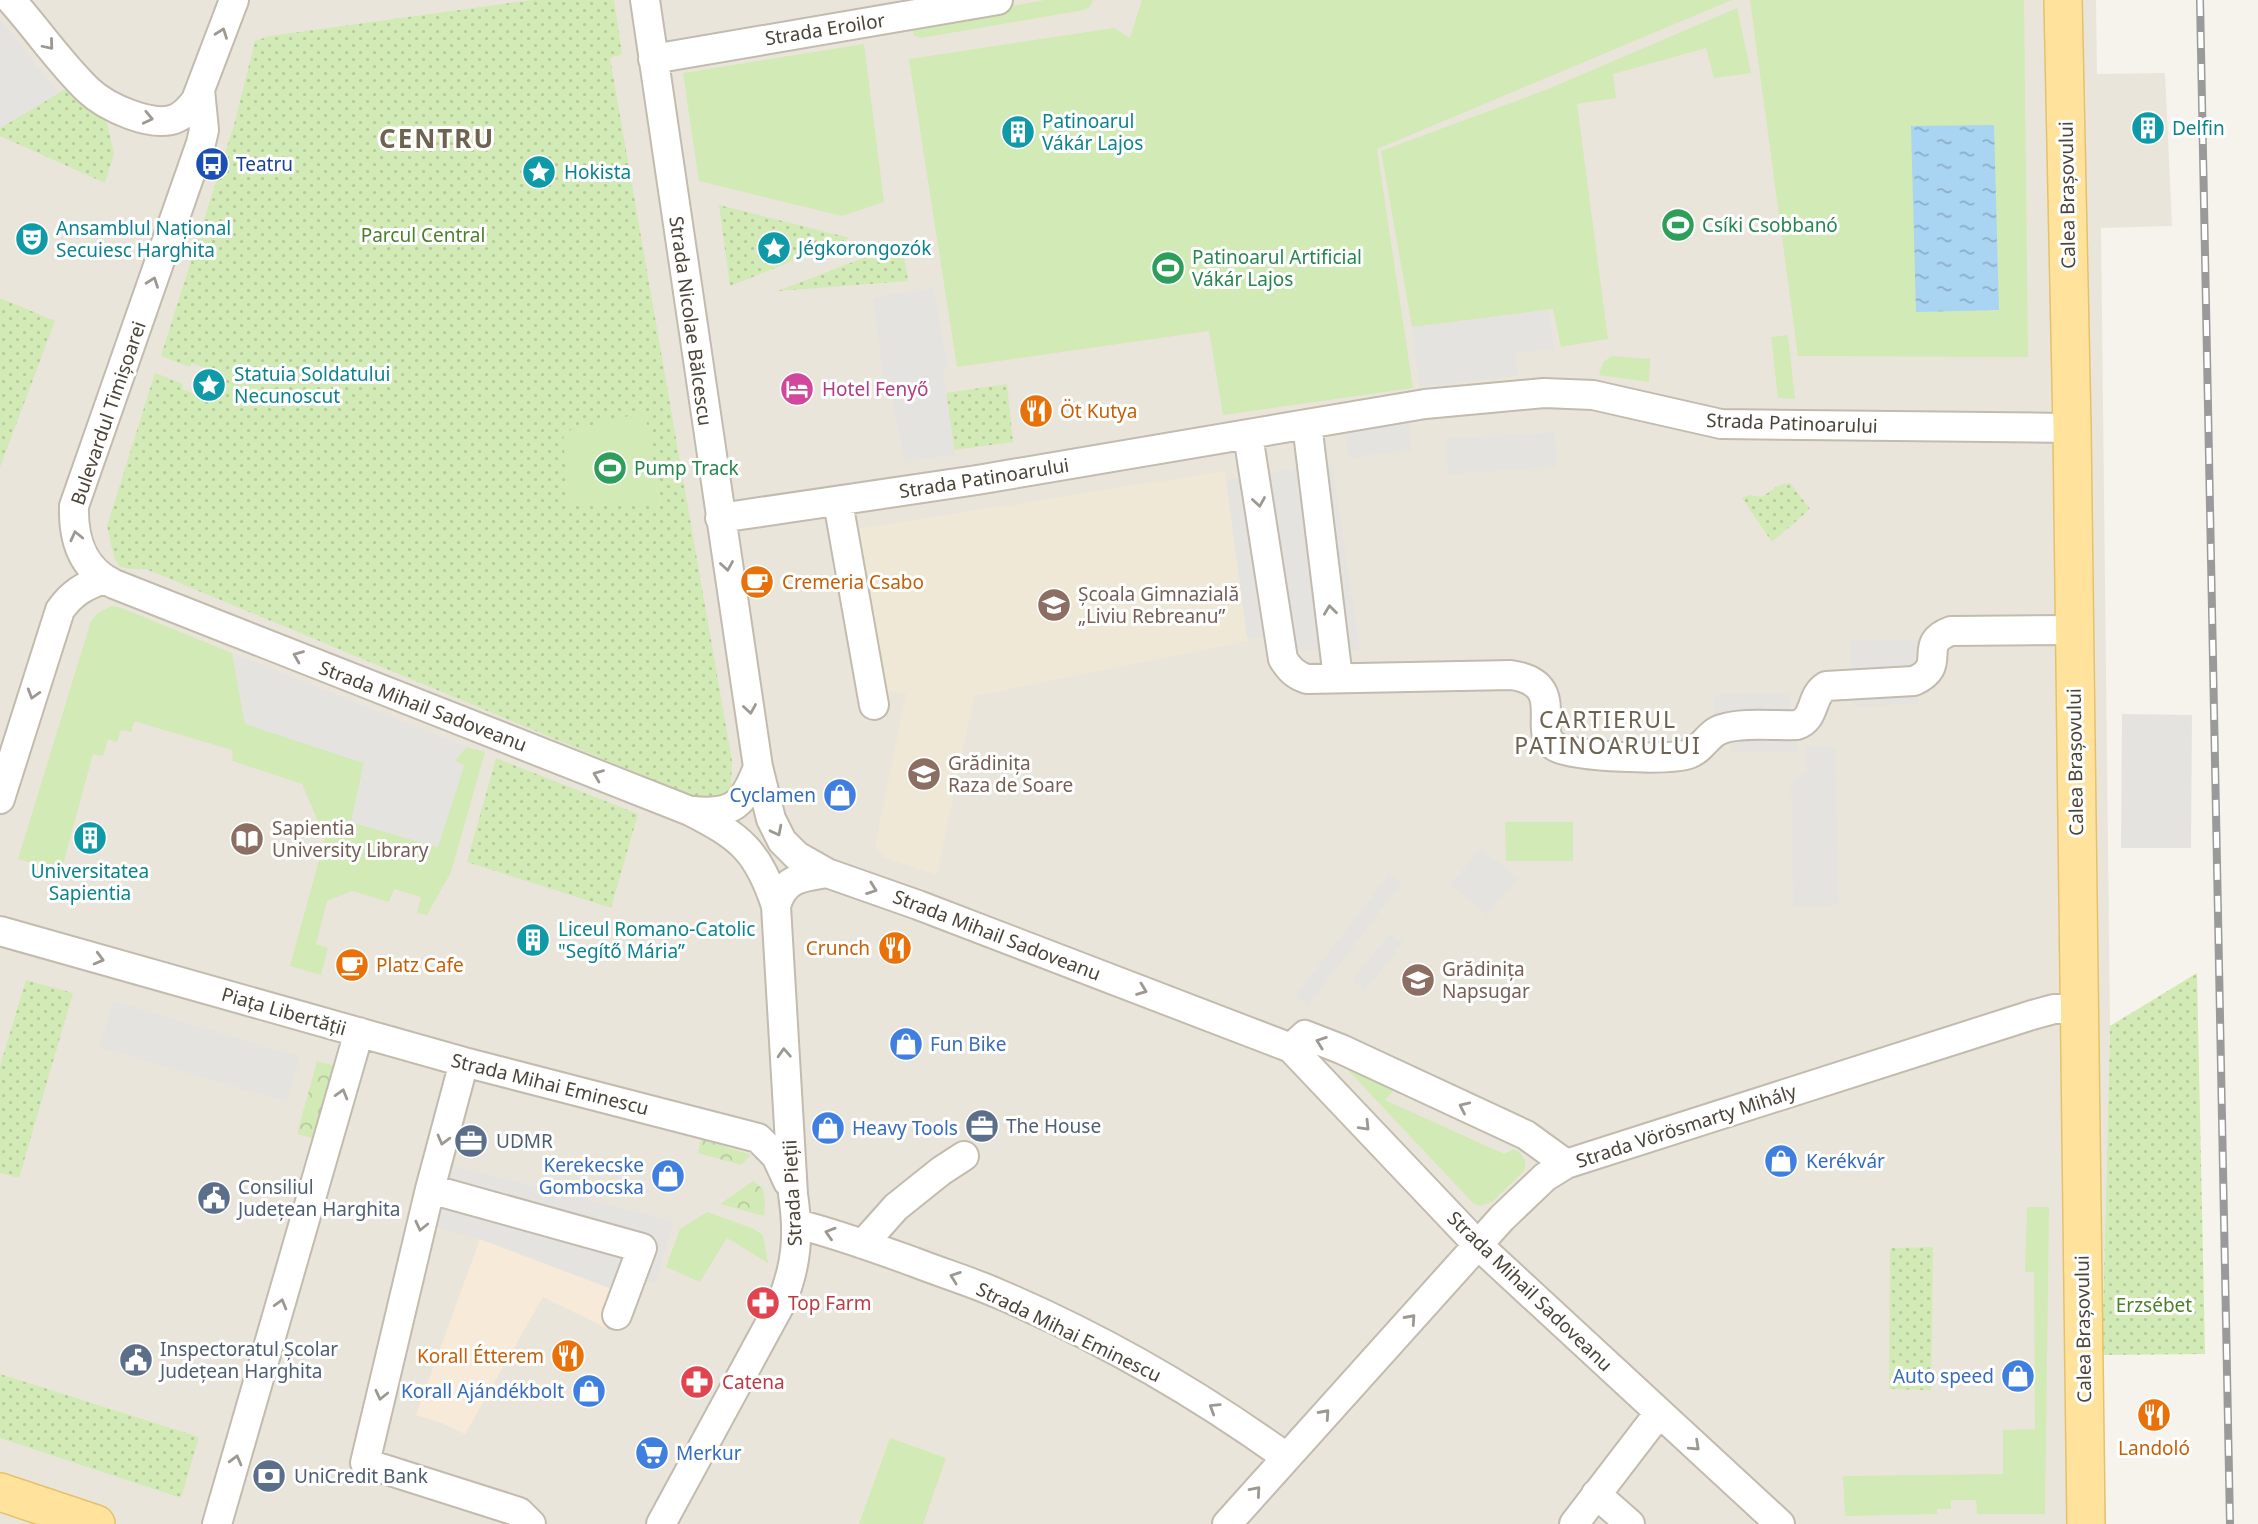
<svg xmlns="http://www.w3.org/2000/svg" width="2258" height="1524" font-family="'Noto Sans',sans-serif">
	<defs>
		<pattern id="forest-crowns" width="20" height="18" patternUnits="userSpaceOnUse" patternTransform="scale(1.75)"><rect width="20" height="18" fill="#d2eab5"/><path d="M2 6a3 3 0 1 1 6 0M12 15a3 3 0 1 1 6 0" fill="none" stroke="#b6ca9c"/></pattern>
		<pattern id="park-dots" width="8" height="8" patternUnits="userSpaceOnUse" patternTransform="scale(1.75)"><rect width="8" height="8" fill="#d2eab5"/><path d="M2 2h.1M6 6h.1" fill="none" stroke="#b6ca9c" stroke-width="1.8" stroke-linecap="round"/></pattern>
		<pattern id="water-ripples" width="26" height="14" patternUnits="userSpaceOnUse" patternTransform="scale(1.75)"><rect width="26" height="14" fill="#a9d4f2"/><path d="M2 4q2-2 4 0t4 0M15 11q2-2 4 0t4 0" fill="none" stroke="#8caec5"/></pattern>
	</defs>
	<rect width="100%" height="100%" fill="#f6f3ec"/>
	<path fill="#eae5da" d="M0 0H2096L2097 74 2165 73 2172 226 2101 228 2110 1026 2102 1355 2106 1524H0Z"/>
	<path fill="#f7ead8" d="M480 1239 620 1292 608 1329 543 1297 465 1434 442 1423 416 1415Z"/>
	<path fill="#efe8d6" d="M1225 471 1248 641 974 696 937 875 884 857 875 846 906 694 882 690 851 530Z"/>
	<path fill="#d2eab5" d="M1045 0H1093L1090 7 1084 10 921 38 914 36 912 29 917 23Z
		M1142 0H1732L1377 149 1413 388 1223 415 1209 331 957 367 909 59 1114 28 1130 38Z
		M1750 0H2024L2028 357 1798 356Z
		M1737 8 1751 73 1714 78 1706 48 1613 74 1616 98 1577 104 1608 339 1561 347 1553 309 1412 327 1381 151 1548 89Z
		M864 44 884 202 842 216 699 181 683 73Z
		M1788 335 1795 399 1778 398 1771 337Z
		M1612 356 1650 359 1649 382 1599 375 1603 362Z
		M645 411 660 506 568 504 562 432Z
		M111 606 119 607 232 653 246 724 364 763 351 822 437 847 463 765 454 761 467 747 485 752 451 872 427 915 417 913 421 897 394 889 389 902 352 891 327 901 316 944 328 948 321 975 290 966 325 838 302 784 233 761 232 750 134 721 131 732 121 730 117 742 108 739 103 756 93 754 61 872 18 859 91 621 98 613Z
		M1505 822H1573V861H1506Z
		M1345 1067 1394 1090 1385 1100 1504 1154 1514 1149C1522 1154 1528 1160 1524 1171L1492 1202 1480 1206 1474 1204Z
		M2027 1207H2049L2045 1514H1977L1976 1500H1951V1509H1937V1514L1845 1516 1843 1476 2003 1474V1430L2035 1429 2034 1272H2025Z
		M707 1212 752 1228 763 1235 768 1263 727 1238 700 1282 666 1267 680 1229Z
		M890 1438 946 1458 923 1524H859Z"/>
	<path fill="url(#forest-crowns)" d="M317 1061 339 1067 319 1140 297 1134Z
		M701 1139 751 1155 741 1165 698 1153Z
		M753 1181 763 1189 765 1204 764 1216 720 1204Z"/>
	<path fill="url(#park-dots)" fill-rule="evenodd" d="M532 0H614L622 54 610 58 732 761 731 786 723 798 702 800 146 569H131L120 567 114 557 107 526 155 373 183 384 182 389 210 400 221 374 192 363 190 367 161 356 234 125 255 41 270 36ZM645 412 660 505 568 504 563 432Z
		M67 88 104 110 114 154 105 183 0 136V128Z
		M719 205 850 238 730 286Z
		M902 243 908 281 778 291Z
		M0 298 55 321 0 467Z
		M1007 384 1013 442 954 450 946 393Z
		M1790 483 1810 509 1772 542 1742 498 1749 495 1762 497 1779 485Z
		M496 758 638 814 611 908 467 862Z
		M2197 973 2205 1354 2102 1355 2110 1026Z
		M26 980 73 993 19 1178 0 1173V1066Z
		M1933 1247 1931 1390 1889 1389 1890 1248Z
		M0 1374 199 1437 181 1498 0 1438Z"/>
	<path fill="#e5e3e0" d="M0 19 59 93 0 128Z
		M934 288 948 368 943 369 955 455 904 461 891 392H885L873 298Z
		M1549 310 1554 349 1515 353 1518 376 1419 387 1412 327Z
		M1408 420 1412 450 1349 458 1344 429Z
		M1555 432 1557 467 1448 474 1445 439Z
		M1332 463 1360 649 1295 651 1267 637 1247 638 1226 480Z
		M1919 640V670L1851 671 1850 641Z
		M232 653 467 747 454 760 464 766 438 847 351 822 364 763 245 724Z
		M1917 686 1918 704 1853 706 1852 688Z
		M1789 694 1790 715 1714 716V695Z
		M2122 714 2192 715 2191 848H2121Z
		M1797 733 1798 752 1731 753V734Z
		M1806 747H1835L1839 905 1793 906 1791 781 1807 772Z
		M1481 848 1518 878 1487 915 1450 884Z
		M1389 874 1402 883 1308 1006 1295 996Z
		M1390 933 1403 943 1365 991 1352 980Z
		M113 1001 300 1057 287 1102 99 1047Z
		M447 1164 674 1221 655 1284 631 1276 620 1292 480 1239 432 1226Z"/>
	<path fill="url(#water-ripples)" d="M1994 125 1999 310 1916 312 1911 126Z"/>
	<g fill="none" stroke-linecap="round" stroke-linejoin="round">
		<g stroke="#c2bbae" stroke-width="32">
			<path id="minor" d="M11 0C37 29 60 63 88 90 106 107 153 129 177 118 185 114 191 107 196 100L234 0
				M645 0 758 767 771 819 782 841 797 856 827 873 918 905 1291 1048 1478 1245 1780 1524
				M653 59 998 0
				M200 90 204 130 201 143 74 506C73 539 82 569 114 584L690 811C741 837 758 851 776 906L793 1194C799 1234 797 1266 781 1303L661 1524
				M1307 424 1338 678
				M1248 435 1283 659C1290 670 1295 675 1307 679L1511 675C1571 684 1529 733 1556 747 1574 757 1669 761 1689 754 1703 749 1708 733 1722 729 1743 722 1775 726 1797 725 1816 719 1810 696 1826 686L1914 681C1950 665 1915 644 1951 631L2073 630
				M838 502 874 705
				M720 518 977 480 1425 404 1544 393 1593 395 1721 424 2072 428
				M0 799 60 610C72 593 84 586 104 579
				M693 811C734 815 744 804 758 767
				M776 906C784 878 801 877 827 873
				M0 931 464 1062 758 1138 776 1156 788 1182
				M1291 1048 1305 1035 1341 1049 1526 1135 1566 1164
				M464 1062 430 1189 365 1463 519 1512 531 1524
				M430 1189 642 1248 617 1315
				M797 1224C837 1234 875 1248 914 1262 942 1273 972 1282 999 1294 1100 1337 1197 1393 1286 1457
				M863 1244 896 1207 941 1171 964 1156
				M1596 1494 1630 1524
				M217 1524 359 1032
				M1227 1524 1502 1218 1545 1177 1566 1164 2032 1015 2054 1009H2078
				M1574 1524 1659 1413"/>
		</g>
		<g stroke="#e6c16a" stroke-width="40">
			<path id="major" d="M2063 0 2072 428 2086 1524
				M0 1492 96 1524"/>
		</g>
		<use href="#minor" stroke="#fff" stroke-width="28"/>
		<use href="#major" stroke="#ffe39c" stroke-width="37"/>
		<g stroke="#9a9a9a" stroke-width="8">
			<path id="rail" d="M2200 0 2230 1524"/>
		</g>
		<use href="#rail" stroke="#fff" stroke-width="5" stroke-dasharray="16" stroke-linecap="butt"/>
	</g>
	<defs><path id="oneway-chevron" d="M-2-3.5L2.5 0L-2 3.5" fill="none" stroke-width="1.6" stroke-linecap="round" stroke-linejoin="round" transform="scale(1.75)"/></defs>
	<g stroke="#9c9892">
		<use href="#oneway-chevron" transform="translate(222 33) rotate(-70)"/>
		<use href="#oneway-chevron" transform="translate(49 45) rotate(50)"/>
		<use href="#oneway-chevron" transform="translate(148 118) rotate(12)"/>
		<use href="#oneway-chevron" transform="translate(153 282) rotate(-70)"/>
		<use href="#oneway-chevron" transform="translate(1259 502) rotate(81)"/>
		<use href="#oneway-chevron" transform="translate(76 536) rotate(-103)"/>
		<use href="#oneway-chevron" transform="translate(727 566) rotate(81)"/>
		<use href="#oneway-chevron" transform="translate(1330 610) rotate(-97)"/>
		<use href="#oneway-chevron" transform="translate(298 656) rotate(-158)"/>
		<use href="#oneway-chevron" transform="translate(33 694) rotate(107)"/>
		<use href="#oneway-chevron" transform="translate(750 709) rotate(81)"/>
		<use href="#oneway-chevron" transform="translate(598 775) rotate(-158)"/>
		<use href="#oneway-chevron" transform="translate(777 831) rotate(63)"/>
		<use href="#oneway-chevron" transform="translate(872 889) rotate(20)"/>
		<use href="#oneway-chevron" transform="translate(99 959) rotate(15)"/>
		<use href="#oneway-chevron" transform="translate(1142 990) rotate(21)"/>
		<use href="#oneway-chevron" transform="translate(1321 1042) rotate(-160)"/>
		<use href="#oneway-chevron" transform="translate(784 1053) rotate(-93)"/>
		<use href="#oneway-chevron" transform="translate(342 1094) rotate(-74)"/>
		<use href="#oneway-chevron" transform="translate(1464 1107) rotate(-155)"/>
		<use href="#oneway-chevron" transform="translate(1365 1126) rotate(46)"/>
		<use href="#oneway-chevron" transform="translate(443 1140) rotate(105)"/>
		<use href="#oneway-chevron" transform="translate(421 1226) rotate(103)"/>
		<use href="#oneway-chevron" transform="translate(830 1233) rotate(-163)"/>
		<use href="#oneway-chevron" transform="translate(955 1277) rotate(-160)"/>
		<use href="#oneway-chevron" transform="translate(281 1304) rotate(-74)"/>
		<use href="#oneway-chevron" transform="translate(1411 1319) rotate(-48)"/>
		<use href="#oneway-chevron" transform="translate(381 1395) rotate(103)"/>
		<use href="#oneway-chevron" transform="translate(1214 1408) rotate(-148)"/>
		<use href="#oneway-chevron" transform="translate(1325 1414) rotate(-48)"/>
		<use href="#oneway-chevron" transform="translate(1695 1446) rotate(43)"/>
		<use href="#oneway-chevron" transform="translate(236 1460) rotate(-75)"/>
		<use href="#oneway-chevron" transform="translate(1256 1491) rotate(-49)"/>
	</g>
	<defs>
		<g id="building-disc" transform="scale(1.75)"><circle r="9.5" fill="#0f9aa8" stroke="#fff"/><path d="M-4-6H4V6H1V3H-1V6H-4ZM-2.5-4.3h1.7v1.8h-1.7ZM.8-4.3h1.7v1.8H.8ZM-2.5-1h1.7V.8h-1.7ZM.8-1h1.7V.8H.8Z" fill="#fff"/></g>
		<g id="bus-disc" transform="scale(1.75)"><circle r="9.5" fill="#1a4fb4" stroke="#fff"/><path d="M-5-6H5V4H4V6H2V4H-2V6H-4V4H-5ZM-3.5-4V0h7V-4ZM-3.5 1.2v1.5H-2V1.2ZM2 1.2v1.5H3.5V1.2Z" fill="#fff"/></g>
		<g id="sight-disc" transform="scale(1.75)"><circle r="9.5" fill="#0f9aa8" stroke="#fff"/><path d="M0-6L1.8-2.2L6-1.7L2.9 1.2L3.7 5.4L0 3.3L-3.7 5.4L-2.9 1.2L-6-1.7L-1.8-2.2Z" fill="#fff"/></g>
		<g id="stadium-disc" transform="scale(1.75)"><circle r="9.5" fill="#2e9e5b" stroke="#fff"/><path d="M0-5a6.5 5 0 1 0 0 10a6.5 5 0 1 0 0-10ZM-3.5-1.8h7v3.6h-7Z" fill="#fff"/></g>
		<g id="theatre-disc" transform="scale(1.75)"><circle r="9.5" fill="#0f9aa8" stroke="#fff"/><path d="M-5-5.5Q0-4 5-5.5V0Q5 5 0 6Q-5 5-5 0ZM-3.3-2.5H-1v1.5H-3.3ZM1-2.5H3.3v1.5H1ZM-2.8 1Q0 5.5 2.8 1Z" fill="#fff"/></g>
		<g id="hotel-disc" transform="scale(1.75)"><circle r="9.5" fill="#d1479c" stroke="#fff"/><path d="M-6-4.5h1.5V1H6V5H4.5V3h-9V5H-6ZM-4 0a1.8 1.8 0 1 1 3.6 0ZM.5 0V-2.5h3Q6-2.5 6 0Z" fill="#fff"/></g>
		<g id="restaurant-disc" transform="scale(1.75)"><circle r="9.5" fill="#e8710a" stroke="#fff"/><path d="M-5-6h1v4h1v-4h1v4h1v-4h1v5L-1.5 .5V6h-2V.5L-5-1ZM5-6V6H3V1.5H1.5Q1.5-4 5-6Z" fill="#fff"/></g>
		<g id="cafe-disc" transform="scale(1.75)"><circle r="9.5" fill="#e8710a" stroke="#fff"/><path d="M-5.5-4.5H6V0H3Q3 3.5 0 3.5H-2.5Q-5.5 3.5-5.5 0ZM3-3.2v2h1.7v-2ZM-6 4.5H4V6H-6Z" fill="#fff"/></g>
		<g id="school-disc" transform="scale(1.75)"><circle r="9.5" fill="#8d6e63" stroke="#fff"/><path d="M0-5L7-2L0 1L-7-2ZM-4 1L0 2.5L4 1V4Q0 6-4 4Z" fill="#fff"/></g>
		<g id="shop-disc" transform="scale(1.75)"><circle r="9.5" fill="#3f7fe0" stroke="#fff"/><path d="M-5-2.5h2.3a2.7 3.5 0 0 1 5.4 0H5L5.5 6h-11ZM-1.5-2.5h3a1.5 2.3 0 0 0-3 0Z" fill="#fff"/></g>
		<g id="library-disc" transform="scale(1.75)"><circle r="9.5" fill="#8d6e63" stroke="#fff"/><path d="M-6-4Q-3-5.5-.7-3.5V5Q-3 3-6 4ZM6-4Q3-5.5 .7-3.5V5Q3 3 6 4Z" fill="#fff"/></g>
		<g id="office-disc" transform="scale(1.75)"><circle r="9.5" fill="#5c6f8a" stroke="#fff"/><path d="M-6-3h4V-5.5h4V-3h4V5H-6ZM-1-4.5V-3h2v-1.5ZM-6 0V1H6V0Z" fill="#fff"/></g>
		<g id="civic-disc" transform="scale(1.75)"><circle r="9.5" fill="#5c6f8a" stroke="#fff"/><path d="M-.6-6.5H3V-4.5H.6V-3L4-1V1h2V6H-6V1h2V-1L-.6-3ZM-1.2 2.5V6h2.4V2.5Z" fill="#fff"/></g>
		<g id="pharmacy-disc" transform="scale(1.75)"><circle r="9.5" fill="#e0444e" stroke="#fff"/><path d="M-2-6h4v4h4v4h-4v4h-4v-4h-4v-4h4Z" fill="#fff"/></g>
		<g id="supermarket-disc" transform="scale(1.75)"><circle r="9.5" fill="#3f7fe0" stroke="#fff"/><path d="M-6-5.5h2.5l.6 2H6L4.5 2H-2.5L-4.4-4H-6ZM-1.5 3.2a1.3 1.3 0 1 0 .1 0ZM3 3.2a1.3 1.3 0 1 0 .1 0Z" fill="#fff"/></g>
		<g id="bank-disc" transform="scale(1.75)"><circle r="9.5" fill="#5c6f8a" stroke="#fff"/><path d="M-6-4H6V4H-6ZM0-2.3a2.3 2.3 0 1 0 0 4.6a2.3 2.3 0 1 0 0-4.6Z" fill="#fff"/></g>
	</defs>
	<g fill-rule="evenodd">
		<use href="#building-disc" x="2148" y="128"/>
		<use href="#building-disc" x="1018" y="132"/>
		<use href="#bus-disc" x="212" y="164"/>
		<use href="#sight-disc" x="539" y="172"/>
		<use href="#stadium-disc" x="1678" y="225"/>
		<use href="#theatre-disc" x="32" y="239"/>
		<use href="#sight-disc" x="774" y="248"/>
		<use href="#stadium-disc" x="1168" y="268"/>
		<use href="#sight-disc" x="209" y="385"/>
		<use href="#hotel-disc" x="797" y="389"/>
		<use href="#restaurant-disc" x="1036" y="411"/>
		<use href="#stadium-disc" x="610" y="468"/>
		<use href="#cafe-disc" x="757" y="582"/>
		<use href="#school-disc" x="1054" y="605"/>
		<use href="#school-disc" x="924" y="774"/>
		<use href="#shop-disc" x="840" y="795"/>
		<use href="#building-disc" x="90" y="838"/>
		<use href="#library-disc" x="247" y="839"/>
		<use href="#building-disc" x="533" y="940"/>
		<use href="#restaurant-disc" x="895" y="948"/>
		<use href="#cafe-disc" x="352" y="965"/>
		<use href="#school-disc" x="1418" y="980"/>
		<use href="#shop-disc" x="906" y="1044"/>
		<use href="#office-disc" x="982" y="1126"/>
		<use href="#shop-disc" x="828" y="1128"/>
		<use href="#office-disc" x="471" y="1141"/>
		<use href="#shop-disc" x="1781" y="1161"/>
		<use href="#shop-disc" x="668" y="1176"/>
		<use href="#civic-disc" x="214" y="1198"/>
		<use href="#pharmacy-disc" x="763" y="1303"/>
		<use href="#restaurant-disc" x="568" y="1356"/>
		<use href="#civic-disc" x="136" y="1360"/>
		<use href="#shop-disc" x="2018" y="1376"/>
		<use href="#pharmacy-disc" x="697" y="1382"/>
		<use href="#shop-disc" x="589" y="1391"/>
		<use href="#restaurant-disc" x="2154" y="1415"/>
		<use href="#supermarket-disc" x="652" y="1453"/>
		<use href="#bank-disc" x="269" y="1476"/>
	</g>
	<g text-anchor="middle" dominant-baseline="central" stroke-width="6" stroke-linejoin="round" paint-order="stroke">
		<g font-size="19" fill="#4b4439" stroke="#fff">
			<text transform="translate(825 29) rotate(-9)">Strada Eroilor</text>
			<text transform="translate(2067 195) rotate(-91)">Calea Brașovului</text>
			<text transform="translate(691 321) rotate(82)">Strada Nicolae Bălcescu</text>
			<text transform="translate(108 413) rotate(-71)">Bulevardul Timișoarei</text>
			<text transform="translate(1792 423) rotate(2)">Strada Patinoarului</text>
			<text transform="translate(984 478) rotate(-9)">Strada Patinoarului</text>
			<text transform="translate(423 706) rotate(21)">Strada Mihail Sadoveanu</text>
			<text transform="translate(2075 762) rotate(-91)">Calea Brașovului</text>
			<text transform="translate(997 935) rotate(21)">Strada Mihail Sadoveanu</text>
			<text transform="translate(284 1011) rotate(16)">Piața Libertății</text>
			<text transform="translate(550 1084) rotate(14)">Strada Mihai Eminescu</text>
			<text transform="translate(1686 1126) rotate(-18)">Strada Vörösmarty Mihály</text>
			<text transform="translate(792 1193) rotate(-93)">Strada Pieții</text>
			<text transform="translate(1530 1291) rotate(44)">Strada Mihail Sadoveanu</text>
			<text transform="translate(2083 1329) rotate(-91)">Calea Brașovului</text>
			<text transform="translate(1069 1332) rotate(26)">Strada Mihai Eminescu</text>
		</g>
		<g font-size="19" fill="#0d838f" stroke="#fff" text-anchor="start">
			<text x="1042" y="121">Patinoarul<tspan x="1042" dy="22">Vákár Lajos</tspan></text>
			<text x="2172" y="128">Delfin</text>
			<text x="564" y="172">Hokista</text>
			<text x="56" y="228">Ansamblul Național<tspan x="56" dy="22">Secuiesc Harghita</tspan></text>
			<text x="798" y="248">Jégkorongozók</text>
			<text x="234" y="374">Statuia Soldatului<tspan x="234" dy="22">Necunoscut</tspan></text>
			<text x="90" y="871" text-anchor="middle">Universitatea<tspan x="90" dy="22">Sapientia</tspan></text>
			<text x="558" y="929">Liceul Romano-Catolic<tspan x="558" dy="22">"Segítő Mária”</tspan></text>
		</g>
		<g font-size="19" fill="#164399" stroke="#fff" text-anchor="start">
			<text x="236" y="164">Teatru</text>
		</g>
		<g font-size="19" fill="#27864d" stroke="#fff" text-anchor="start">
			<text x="1702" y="225">Csíki Csobbanó</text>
			<text x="1192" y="257">Patinoarul Artificial<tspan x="1192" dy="22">Vákár Lajos</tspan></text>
			<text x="634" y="468">Pump Track</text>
		</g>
		<g font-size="19" fill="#4a7f2a" stroke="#fff">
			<text x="423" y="235">Parcul Central</text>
			<text x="2154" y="1305">Erzsébet</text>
		</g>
		<g font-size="19" fill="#b23c85" stroke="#fff" text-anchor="start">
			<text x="822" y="389">Hotel Fenyő</text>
		</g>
		<g font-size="19" fill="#c56008" stroke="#fff" text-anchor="start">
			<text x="1060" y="411">Öt Kutya</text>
			<text x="782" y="582">Cremeria Csabo</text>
			<text x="870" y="948" text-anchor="end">Crunch</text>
			<text x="376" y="965">Platz Cafe</text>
			<text x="544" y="1356" text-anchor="end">Korall Étterem</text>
			<text x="2154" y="1448" text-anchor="middle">Landoló</text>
		</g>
		<g font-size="19" fill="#785e54" stroke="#fff" text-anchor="start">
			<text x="1078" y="594">Școala Gimnazială<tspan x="1078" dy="22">„Liviu Rebreanu”</tspan></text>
			<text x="948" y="763">Grădinița<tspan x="948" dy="22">Raza de Soare</tspan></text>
			<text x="272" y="828">Sapientia<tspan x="272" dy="22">University Library</tspan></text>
			<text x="1442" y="969">Grădinița<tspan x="1442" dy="22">Napsugar</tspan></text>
		</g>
		<g font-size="19" fill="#366cbe" stroke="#fff" text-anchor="end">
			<text x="816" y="795">Cyclamen</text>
			<text x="930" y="1044" text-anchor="start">Fun Bike</text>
			<text x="852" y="1128" text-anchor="start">Heavy Tools</text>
			<text x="1806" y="1161" text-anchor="start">Kerékvár</text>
			<text x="644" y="1165">Kerekecske<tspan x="644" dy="22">Gombocska</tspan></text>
			<text x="1994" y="1376">Auto speed</text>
			<text x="564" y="1391">Korall Ajándékbolt</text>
			<text x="676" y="1453" text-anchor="start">Merkur</text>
		</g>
		<g font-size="19" fill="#4e5e75" stroke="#fff" text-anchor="start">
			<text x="1006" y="1126">The House</text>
			<text x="496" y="1141">UDMR</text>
			<text x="238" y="1187">Consiliul<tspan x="238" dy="22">Județean Harghita</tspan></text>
			<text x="160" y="1349">Inspectoratul Școlar<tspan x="160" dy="22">Județean Harghita</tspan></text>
			<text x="294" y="1476">UniCredit Bank</text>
		</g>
		<g font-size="19" fill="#be3a42" stroke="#fff" text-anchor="start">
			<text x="788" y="1303">Top Farm</text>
			<text x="722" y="1382">Catena</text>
		</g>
		<g font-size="23" letter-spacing="2" fill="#6e6250" stroke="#fff">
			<text x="1608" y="719">CARTIERUL<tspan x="1608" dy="26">PATINOARULUI</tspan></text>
		</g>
		<g font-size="26" font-weight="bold" letter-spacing="2" fill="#6e6250" stroke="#fff">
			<text x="437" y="138">CENTRU</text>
		</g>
	</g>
</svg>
